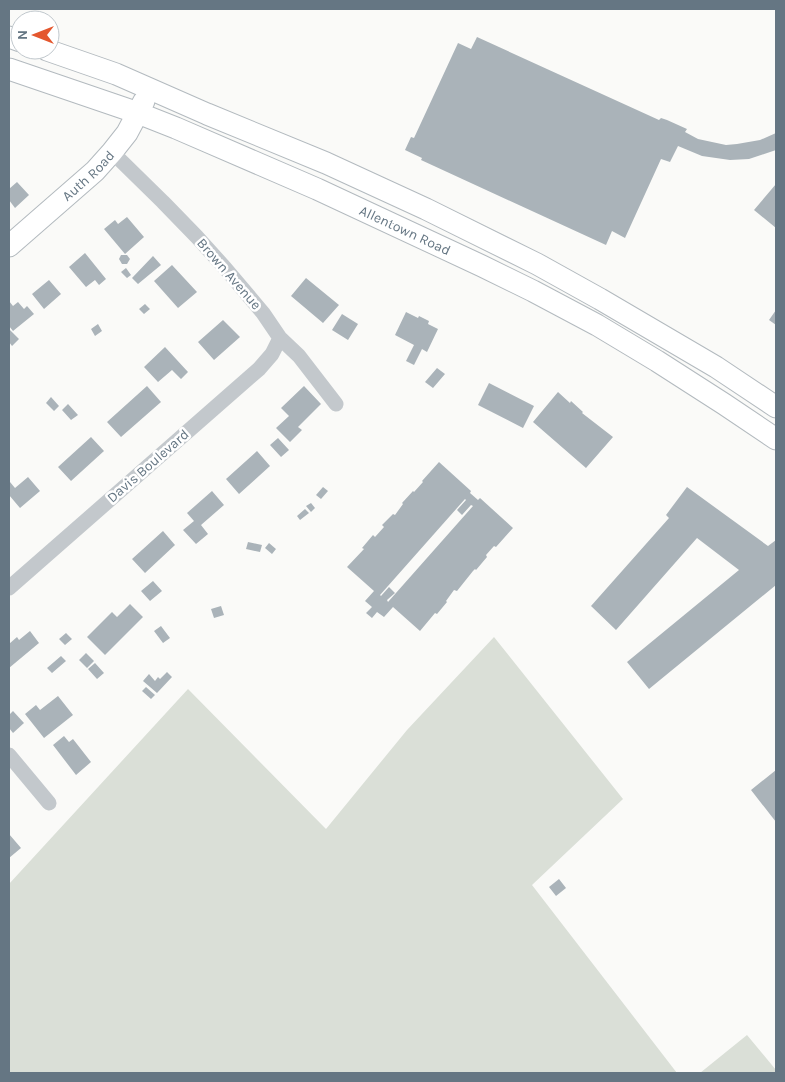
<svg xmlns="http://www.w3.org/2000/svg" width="785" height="1082" font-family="Karla,sans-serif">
	<rect width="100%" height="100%" fill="#fafaf8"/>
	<path fill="#dadfd7" d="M494 637 623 799 532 885 677 1073H9V884L188 689 326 829 407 730Z
		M747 1035 776 1070V1073H700Z"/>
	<path fill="#aab3b9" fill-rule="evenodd" d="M477 37 659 120 661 118 667 120 687 129 685 132 698 139 726 145 737 144 760 140 776 133V150L749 159 730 160 702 156 678 146 670 162 661 159 625 238 612 231 606 245 421 160 422 158 405 150 411 137 414 138 458 43 471 49Z
		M17 182 29 195 15 208 9 200V189Z
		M776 184V228L754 210Z
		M127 217 144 237 125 254 104 229 115 220 118 224Z
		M85 253 106 279 99 285 95 280 86 287 69 267Z
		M121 255H127L130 259 127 264H122L119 259Z
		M153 256 161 265 138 284 132 278Z
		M172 265 197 292 178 308 154 281Z
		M126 268 131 275 127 278 121 272Z
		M306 278 339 305 323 323 291 296Z
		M49 280 61 294 44 309 32 294Z
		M9 301 13 306 18 302 24 309 27 306 34 314 13 331 9 326Z
		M145 304 150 309 144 314 139 309Z
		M776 310V325L769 320Z
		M406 312 418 318 419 316 429 321 428 324 438 329 427 352 422 349 414 365 406 361 414 345 395 335Z
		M342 314 358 324 348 340 332 330Z
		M223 320 240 337 214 360 198 342Z
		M98 324 102 331 95 336 91 329Z
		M9 329 19 339 12 346 9 342Z
		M165 347 188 372 181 379 172 370 158 382 144 367Z
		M437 368 445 374 433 388 425 382Z
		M489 383 534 406 523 428 478 405Z
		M147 386 161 402 121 437 107 422Z
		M304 386 321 404 298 427 302 430 290 442 276 428 289 416 281 408Z
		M558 392 570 403 571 401 583 412 582 413 613 437 586 468 533 422Z
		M51 397 59 406 54 411 46 403Z
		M68 404 78 415 71 420 62 410Z
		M91 437 104 451 71 481 58 467Z
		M278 438 289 450 281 457 270 445Z
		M257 451 270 466 239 494 226 479Z
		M439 462 471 491 470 493 478 500 480 498 513 528 496 547 494 546 486 555 487 557 476 570 475 569 473 571 457 591 454 590 446 601 447 602 437 614 435 613 420 631 393 607 384 617 377 612 372 618 366 613 372 607 365 601 374 591 347 567 364 549 362 548 373 535 375 537 384 527 382 525 393 514 395 515 403 504 402 503 413 491 414 492 423 482 422 481ZM465 499 466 500 457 510 462 515 471 505 473 506 388 602 387 600 395 593 389 587 381 596 380 595Z
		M28 477 40 491 20 508 9 495V484L10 482 15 488Z
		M323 487 328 491 321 499 316 495Z
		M687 487 768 546 776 540V585L649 689 627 662 739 570 697 538 616 630 591 606 669 518 666 515Z
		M212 491 224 505 201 525 208 534 196 544 183 530 194 521 187 513Z
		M311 503 315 508 311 512 306 506Z
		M305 509 309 513 300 520 297 516Z
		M163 531 175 545 145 573 132 559Z
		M248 542 262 545 260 552 246 549Z
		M269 543 276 549 272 554 265 548Z
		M153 581 162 591 150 601 141 591Z
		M130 604 143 617 105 655 87 637 112 612 117 617Z
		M221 606 224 615 214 618 211 609Z
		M161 626 170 638 163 643 154 631Z
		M30 631 39 643 9 668V644L17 637 19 640Z
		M66 633 72 639 65 645 59 639Z
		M86 653 94 661 87 668 79 660Z
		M61 656 66 661 52 673 47 668Z
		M95 663 104 673 97 679 88 669Z
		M167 672 172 677 157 693 143 681 149 674 155 681 158 677 160 679Z
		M146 687 155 695 151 699 142 691Z
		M58 696 73 715 44 738 25 714 36 705 40 710Z
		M13 711 24 723 13 733 9 728V715Z
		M64 736 69 742 73 739 91 762 76 775 53 745Z
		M776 770V822L751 790Z
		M9 834 21 848 9 858Z
		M559 879 566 888 556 896 549 887Z"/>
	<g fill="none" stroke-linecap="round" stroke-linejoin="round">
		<g stroke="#b3babf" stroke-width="23">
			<g id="secondary">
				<path d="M9 37 20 41"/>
				<path d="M47 50 116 74 207 114 326 163 426 209 537 264 600 299 716 367 776 407"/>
				<path id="s1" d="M9 69 138 113 176 128 317 189 482 266 533 291 597 325 657 361 724 404 776 439"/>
				<path id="s2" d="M9 246 95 171 112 152 127 133 144 101"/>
			</g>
		</g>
		<path stroke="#c3c8cc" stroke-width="15" d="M112 152 163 202 197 237 225 268 263 313 280 338 299 356 336 404
			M9 588 259 369 272 354 280 338
			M9 755 49 803"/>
		<use href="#secondary" stroke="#fff" stroke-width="21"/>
	</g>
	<g text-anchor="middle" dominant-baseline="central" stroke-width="5" stroke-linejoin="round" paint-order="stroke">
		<g font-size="14" fill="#657683" stroke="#fff">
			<text stroke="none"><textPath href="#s2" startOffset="106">Auth Road</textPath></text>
			<text stroke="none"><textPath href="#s1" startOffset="428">Allentown Road</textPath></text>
			<text transform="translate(229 274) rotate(49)">Brown Avenue</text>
			<text transform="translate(148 466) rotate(-41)">Davis Boulevard</text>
		</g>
	</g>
	<rect width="785" height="1082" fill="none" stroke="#657683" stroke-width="20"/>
	<g transform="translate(35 35) rotate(270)"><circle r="24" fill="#ffffff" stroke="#c1c8cd"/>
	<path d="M0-4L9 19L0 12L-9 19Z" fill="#e4572e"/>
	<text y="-8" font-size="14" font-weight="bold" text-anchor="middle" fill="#657683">N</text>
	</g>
</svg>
